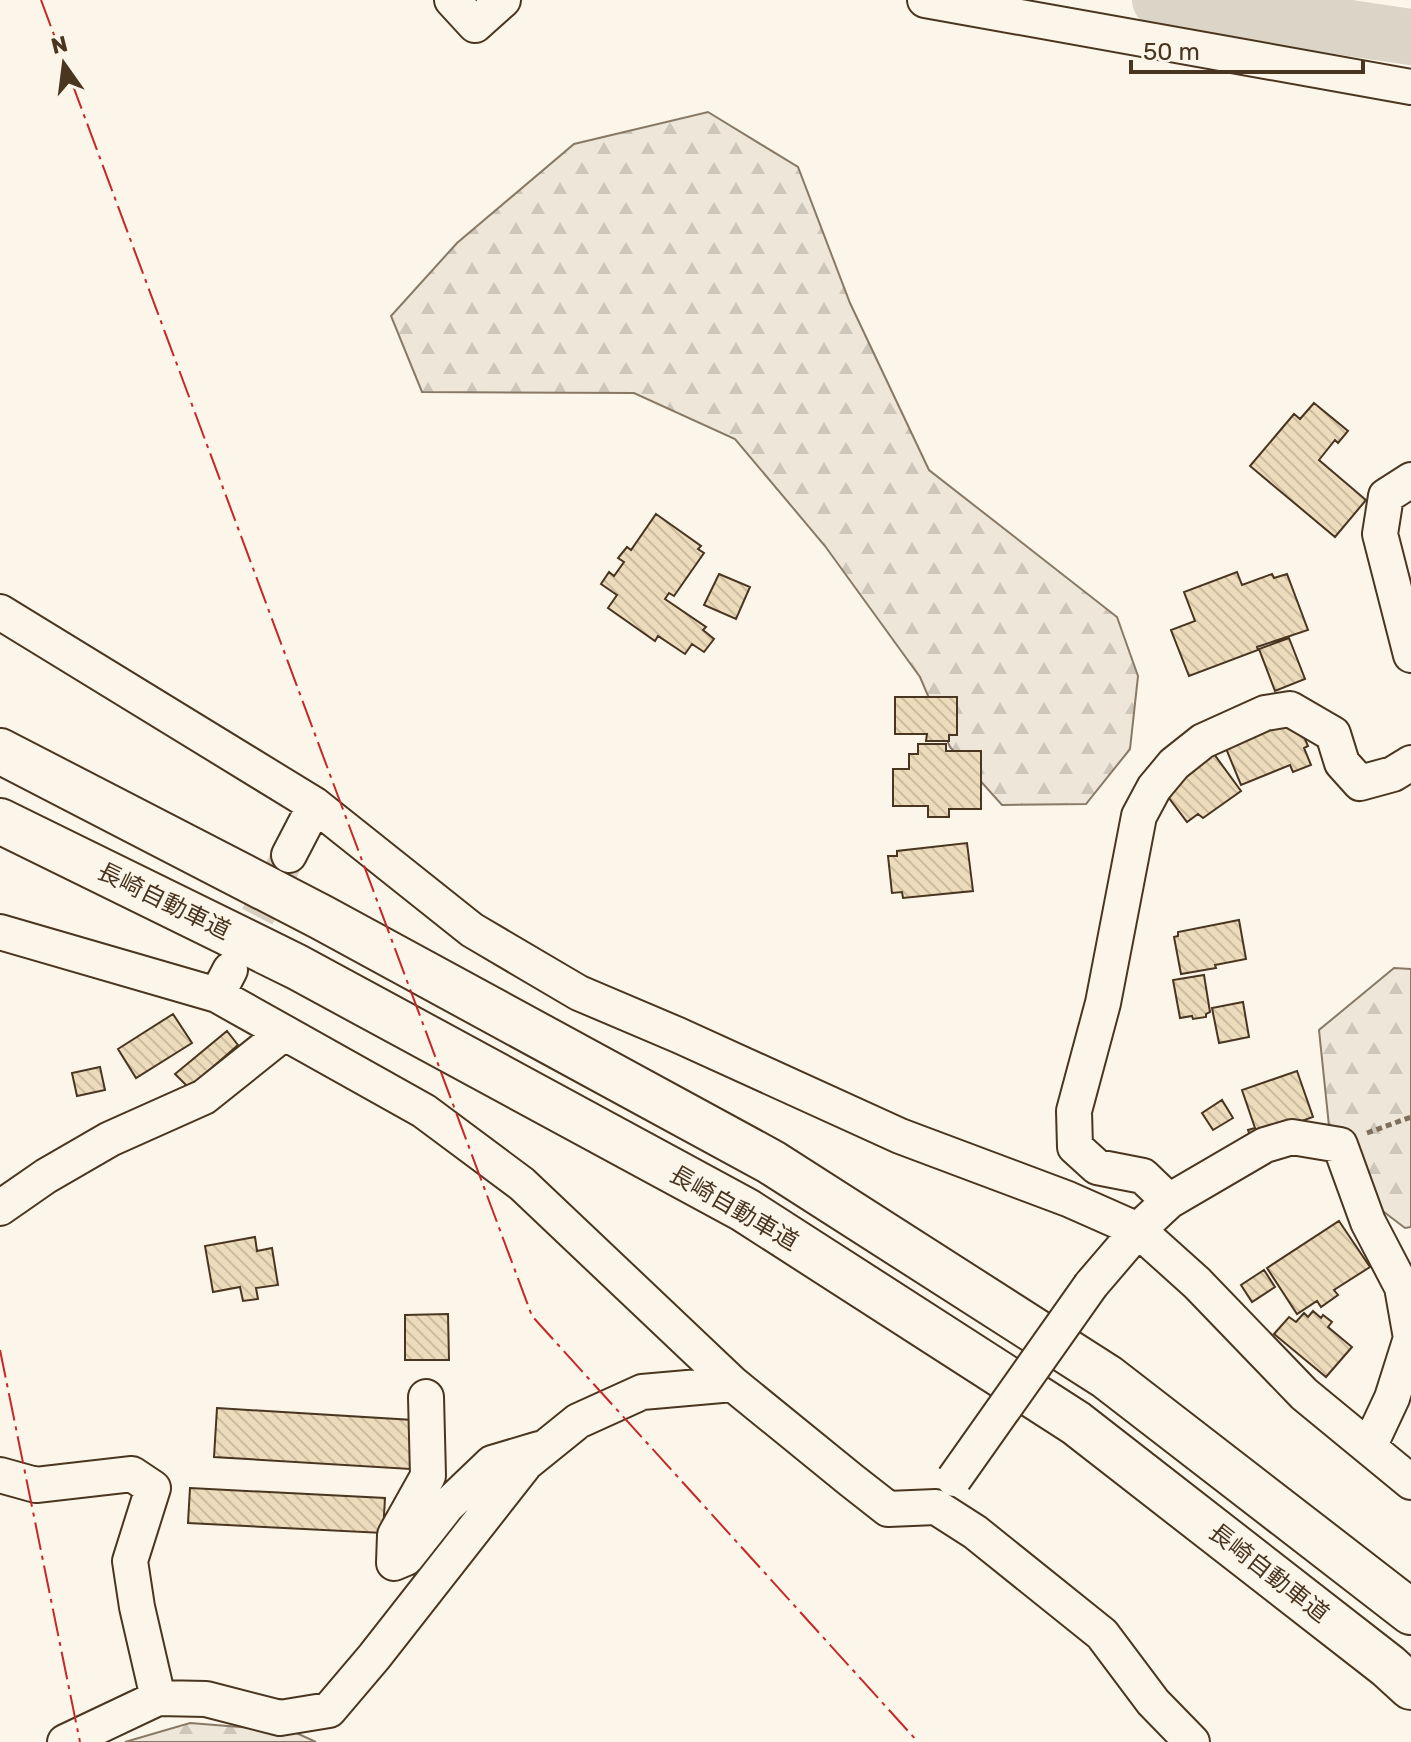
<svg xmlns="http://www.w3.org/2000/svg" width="1411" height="1742" font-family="Rubik,'Noto Sans JP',sans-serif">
	<defs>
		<pattern id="forest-firs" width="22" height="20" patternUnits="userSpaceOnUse" patternTransform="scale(2)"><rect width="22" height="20" fill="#ede6d9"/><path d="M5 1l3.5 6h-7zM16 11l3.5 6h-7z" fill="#cdc6ba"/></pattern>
		<pattern id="building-back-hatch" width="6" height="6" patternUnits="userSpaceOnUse" patternTransform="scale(2)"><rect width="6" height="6" fill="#ecdcbc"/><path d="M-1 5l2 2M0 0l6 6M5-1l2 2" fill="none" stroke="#ccbda1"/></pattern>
	</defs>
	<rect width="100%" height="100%" fill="#fbf6e9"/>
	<path fill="url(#forest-firs)" stroke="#887966" stroke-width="2" d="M708 112 798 167 850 303 929 470 1117 617 1138 676 1130 749 1086 804 1002 805 950 747 920 677 825 546 735 439 634 393 422 392 391 316 457 243 574 144Z
		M1394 968 1411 969V1227L1405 1228 1334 1174 1319 1030Z
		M190 1723 292 1731 316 1742H125Z"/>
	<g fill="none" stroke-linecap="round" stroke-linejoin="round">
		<path stroke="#dcd4c6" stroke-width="56" d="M1160 0 1411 37"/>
	</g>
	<path fill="url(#building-back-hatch)" stroke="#4a3520" stroke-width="2" d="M1314 403 1348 431 1338 443 1335 440 1319 460 1366 500 1335 537 1250 466 1294 414 1300 419Z
		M656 514 701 546 698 549 704 553 674 596 669 593 665 599 706 627 703 630 714 639 704 652 692 644 685 654 658 636 655 641 608 608 617 595 601 584 609 572 614 576 624 562 618 558 627 547 631 550Z
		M1237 572 1242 585 1272 574 1274 578 1287 574 1308 630 1257 647 1258 650 1189 676 1171 630 1195 621 1184 592Z
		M719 574 750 587 736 619 704 605Z
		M1289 638 1305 679 1275 691 1259 649Z
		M895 697H957V735H949V741H926L927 734H895Z
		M1289 720 1298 723 1308 746 1304 748 1311 765 1293 772 1290 765 1241 785 1225 746Z
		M918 744H946V751H981V809H949V817H928V806H893V769H909V754H918Z
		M1214 754 1241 791 1203 818 1198 814 1187 822 1166 794 1177 782Z
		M967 843 973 891 903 898 902 892 892 893 888 856H897V851Z
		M1239 920 1246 959 1215 965 1216 968 1181 974 1174 937 1178 936V932Z
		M1204 975 1210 1012 1206 1014V1017L1193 1019 1192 1016 1180 1018 1173 980Z
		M1243 1002 1249 1037 1219 1043 1212 1008Z
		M173 1014 192 1043 136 1078 118 1049Z
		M227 1031 238 1045 189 1088 175 1074Z
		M100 1067 105 1090 77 1096 72 1073Z
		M1297 1071 1313 1117 1251 1139 1248 1130 1255 1128 1242 1090Z
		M1222 1100 1233 1118 1213 1130 1202 1113Z
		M1339 1221 1370 1267 1334 1290 1338 1295 1321 1307 1317 1301 1297 1314 1267 1268Z
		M255 1237 257 1251 272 1248 278 1285 256 1288 258 1299 243 1301 240 1287 213 1292 205 1246Z
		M1264 1270 1275 1287 1252 1302 1241 1285Z
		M1313 1311 1321 1318 1323 1315 1332 1322 1328 1327 1352 1347 1326 1377 1274 1334 1289 1317 1296 1322 1304 1313 1308 1317Z
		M448 1314 449 1360H405V1315Z
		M217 1408 413 1420 410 1469 214 1457Z
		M190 1488 385 1498 383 1533 188 1523Z"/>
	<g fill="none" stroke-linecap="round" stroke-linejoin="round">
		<path stroke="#d8cfc1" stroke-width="34" stroke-dasharray="34 17" stroke-linecap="butt" d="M234 962 289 855"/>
		<g stroke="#4a3520" stroke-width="38">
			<path id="minor" d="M452 0 475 25 503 0
				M925 0 1411 87
				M1411 480 1386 496 1380 534 1411 655
				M0 612 315 805 472 930 579 993 678 1035 900 1136 1068 1199 1138 1230 1197 1283 1304 1394 1411 1482
				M289 855 315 805
				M0 932 217 995 424 1111 522 1184 733 1384 851 1480 888 1509 936 1507 975 1532 1102 1634 1153 1702 1192 1742
				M217 995 230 970
				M1169 1201 1265 1145 1292 1137 1340 1145 1368 1222 1402 1287 1411 1338 1392 1398 1369 1447
				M0 1208 46 1176 110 1139 204 1097 284 1033
				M1091 1285 1138 1230 1169 1201 1143 1176 1097 1167 1075 1147 1074 1111 1103 1003 1139 816 1154 788 1174 764 1203 741 1265 713 1290 709 1333 734 1342 763 1360 783 1393 774 1411 763
				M426 1397 428 1476 395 1535 394 1563 406 1558 447 1506 492 1463 539 1449
				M0 1475 36 1485 132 1474 153 1488 130 1561 137 1607 158 1698
				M65 1742 158 1698 206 1699 280 1718 329 1710 374 1657 526 1463 578 1421 642 1392 733 1384"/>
		</g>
		<g stroke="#4a3520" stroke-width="48">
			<path id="highway" d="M0 751 321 917 771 1162 1107 1377 1411 1612
				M0 821 297 967 745 1210 1076 1423 1388 1666 1411 1687"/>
		</g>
		<path stroke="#7f6f5c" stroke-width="5" stroke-dasharray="6 4" stroke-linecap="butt" d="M1367 1133 1411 1117"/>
		<use href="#minor" stroke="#fbf6e9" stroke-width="34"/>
		<use href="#highway" stroke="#fbf6e9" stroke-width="44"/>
		<g stroke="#4a3520" stroke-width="38" stroke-linecap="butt">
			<path id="minor-bridge" d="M954 1479 1091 1285"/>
		</g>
		<use href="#minor-bridge" stroke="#fbf6e9" stroke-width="34"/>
		<path stroke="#c62828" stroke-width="2" stroke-dasharray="28 6 4 6" stroke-linecap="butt" d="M41 0 532 1316 918 1742
			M0 1350 80 1742"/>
	</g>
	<g text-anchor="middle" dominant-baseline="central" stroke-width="6" stroke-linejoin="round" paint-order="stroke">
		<g font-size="24" fill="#4a3520" stroke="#fbf6e9">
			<text transform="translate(164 901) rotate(26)">長崎自動車道</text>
			<text transform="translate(734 1208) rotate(30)">長崎自動車道</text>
			<text transform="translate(1269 1573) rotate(38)">長崎自動車道</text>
		</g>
	</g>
	<g transform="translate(64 64) rotate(346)" stroke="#fbf6e9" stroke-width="6" paint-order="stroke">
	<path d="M0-6L14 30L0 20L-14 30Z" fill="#4a3520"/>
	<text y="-12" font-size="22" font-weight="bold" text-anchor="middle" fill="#4a3520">N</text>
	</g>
	<path d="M1131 60v12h232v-12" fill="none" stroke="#4a3520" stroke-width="4"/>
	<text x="1143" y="60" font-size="24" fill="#4a3520" stroke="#fbf6e9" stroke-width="6" paint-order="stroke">50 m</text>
</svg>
